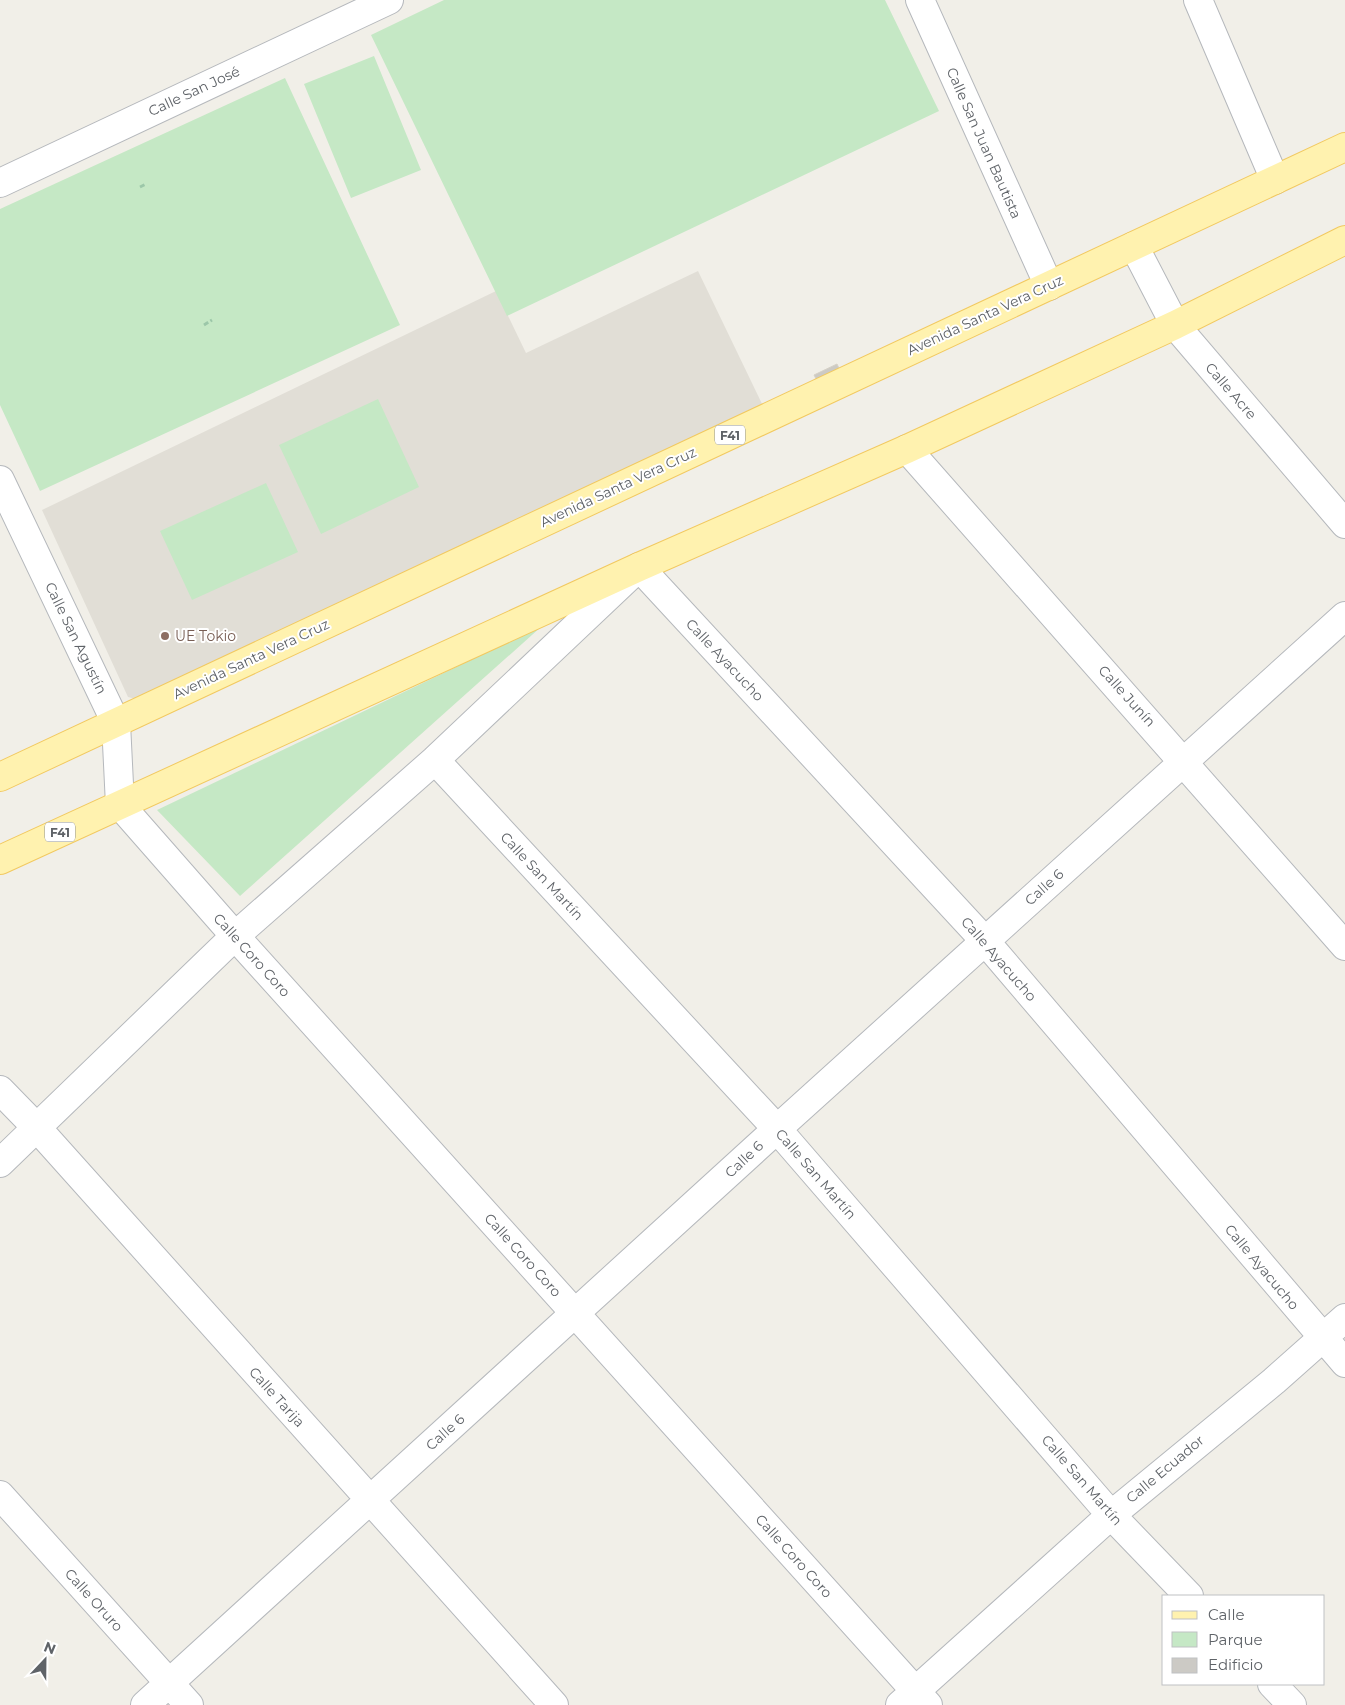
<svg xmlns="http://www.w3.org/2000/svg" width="1345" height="1705" font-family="Montserrat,sans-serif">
	<rect width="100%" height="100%" fill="#f1efe8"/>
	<path fill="#e1ded6" d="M698 271 764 408 136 699 128 697 42 510 496 291 526 353Z"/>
	<path fill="#c5e8c5" d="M444 0H885L939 111 507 316 371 35Z
		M374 56 421 170 351 198 304 84Z
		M285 78 400 325 40 491 0 405V209Z
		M378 399 419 487 321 534 279 445Z
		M266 483 298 552 192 600 160 531Z
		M542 626 240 896 157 810Z"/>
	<path fill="#cccac5" stroke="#d6d1c6" d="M837 364 843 377 821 388 814 375Z"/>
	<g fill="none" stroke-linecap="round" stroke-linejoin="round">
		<g stroke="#b5b8bc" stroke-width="30">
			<path id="minor" d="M920 0 1049 286
				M1198 0 1275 180
				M0 183 389 0
				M1134 246 1175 325 1345 524
				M907 449 1345 946
				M0 480 116 723 120 805 235 936 928 1705
				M435 760 777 1129 1111 1515 1189 1596
				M0 1090 38 1129 554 1705
				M0 1163 235 936 435 760 639 567 985 941 1345 1363
				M0 1495 189 1705
				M1272 1684 1292 1705
				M145 1705 777 1129 1345 616
				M900 1705 1111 1515 1274 1381 1345 1318"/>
		</g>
		<g stroke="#f2c960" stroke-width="30">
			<path id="major" d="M0 777 1345 147
				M0 860 639 567 907 449 1175 325 1345 240"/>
		</g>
		<path stroke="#9cc7a9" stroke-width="3" stroke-dasharray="5 2.5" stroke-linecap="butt" d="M140 187 146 184
			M204 325 212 320"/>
		<use href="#minor" stroke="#fff" stroke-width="28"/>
		<use href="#major" stroke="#fff2af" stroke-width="28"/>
	</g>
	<circle fill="#8d6e63" stroke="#fff" stroke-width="2" cx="165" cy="636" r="5"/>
	<g text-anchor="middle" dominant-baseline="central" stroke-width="4" stroke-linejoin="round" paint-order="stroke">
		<g fill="#fff" stroke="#8f9295" stroke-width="1">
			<rect x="715" y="425.5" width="30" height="19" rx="4"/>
			<rect x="45" y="822.5" width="30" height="19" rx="4"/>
		</g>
		<g font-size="12" font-weight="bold" fill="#5f6368">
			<text x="730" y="435">F41</text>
			<text x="60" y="832">F41</text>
		</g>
		<g font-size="14" fill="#5f6368" stroke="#fff">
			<text transform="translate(194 91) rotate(-25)">Calle San José</text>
			<text transform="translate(984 143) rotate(66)">Calle San Juan Bautista</text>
			<text transform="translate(985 315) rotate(-25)">Avenida Santa Vera Cruz</text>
			<text transform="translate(1231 391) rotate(49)">Calle Acre</text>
			<text transform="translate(618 487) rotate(-25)">Avenida Santa Vera Cruz</text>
			<text transform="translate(76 638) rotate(64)">Calle San Agustín</text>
			<text transform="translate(251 659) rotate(-25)">Avenida Santa Vera Cruz</text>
			<text transform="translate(725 660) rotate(47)">Calle Ayacucho</text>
			<text transform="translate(1127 696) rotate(48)">Calle Junín</text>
			<text transform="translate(542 876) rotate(47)">Calle San Martín</text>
			<text transform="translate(1044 887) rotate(-42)">Calle 6</text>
			<text transform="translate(252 955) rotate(48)">Calle Coro Coro</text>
			<text transform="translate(999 959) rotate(49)">Calle Ayacucho</text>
			<text transform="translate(744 1159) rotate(-43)">Calle 6</text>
			<text transform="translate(816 1174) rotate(49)">Calle San Martín</text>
			<text transform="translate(523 1255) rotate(48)">Calle Coro Coro</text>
			<text transform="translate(1262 1267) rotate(50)">Calle Ayacucho</text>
			<text transform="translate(277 1397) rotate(48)">Calle Tarija</text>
			<text transform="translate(445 1432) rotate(-42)">Calle 6</text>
			<text transform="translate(1165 1469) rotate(-40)">Calle Ecuador</text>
			<text transform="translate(1082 1480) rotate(49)">Calle San Martín</text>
			<text transform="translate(794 1556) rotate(48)">Calle Coro Coro</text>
			<text transform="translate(94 1600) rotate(48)">Calle Oruro</text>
		</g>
		<g font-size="14" fill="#785e54" stroke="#fff" text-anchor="start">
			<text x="175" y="636">UE Tokio</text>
		</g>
	</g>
	<rect x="1162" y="1595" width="162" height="90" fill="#ffffff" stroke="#bfc1c3"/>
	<rect x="1172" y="1611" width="25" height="8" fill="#fff2af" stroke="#bfc1c3"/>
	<text x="1208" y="1620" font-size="15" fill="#5f6368">Calle</text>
	<rect x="1172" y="1632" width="25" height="15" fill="#c5e8c5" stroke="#bfc1c3"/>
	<text x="1208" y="1645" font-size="15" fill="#5f6368">Parque</text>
	<rect x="1172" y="1658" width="25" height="15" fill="#cccac5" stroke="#bfc1c3"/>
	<text x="1208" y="1670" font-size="15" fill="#5f6368">Edificio</text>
	<g transform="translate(45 1660) rotate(22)" stroke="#ffffff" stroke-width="4" paint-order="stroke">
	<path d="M0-4L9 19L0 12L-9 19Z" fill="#5f6368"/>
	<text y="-8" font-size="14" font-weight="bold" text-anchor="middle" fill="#5f6368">N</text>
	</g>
</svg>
